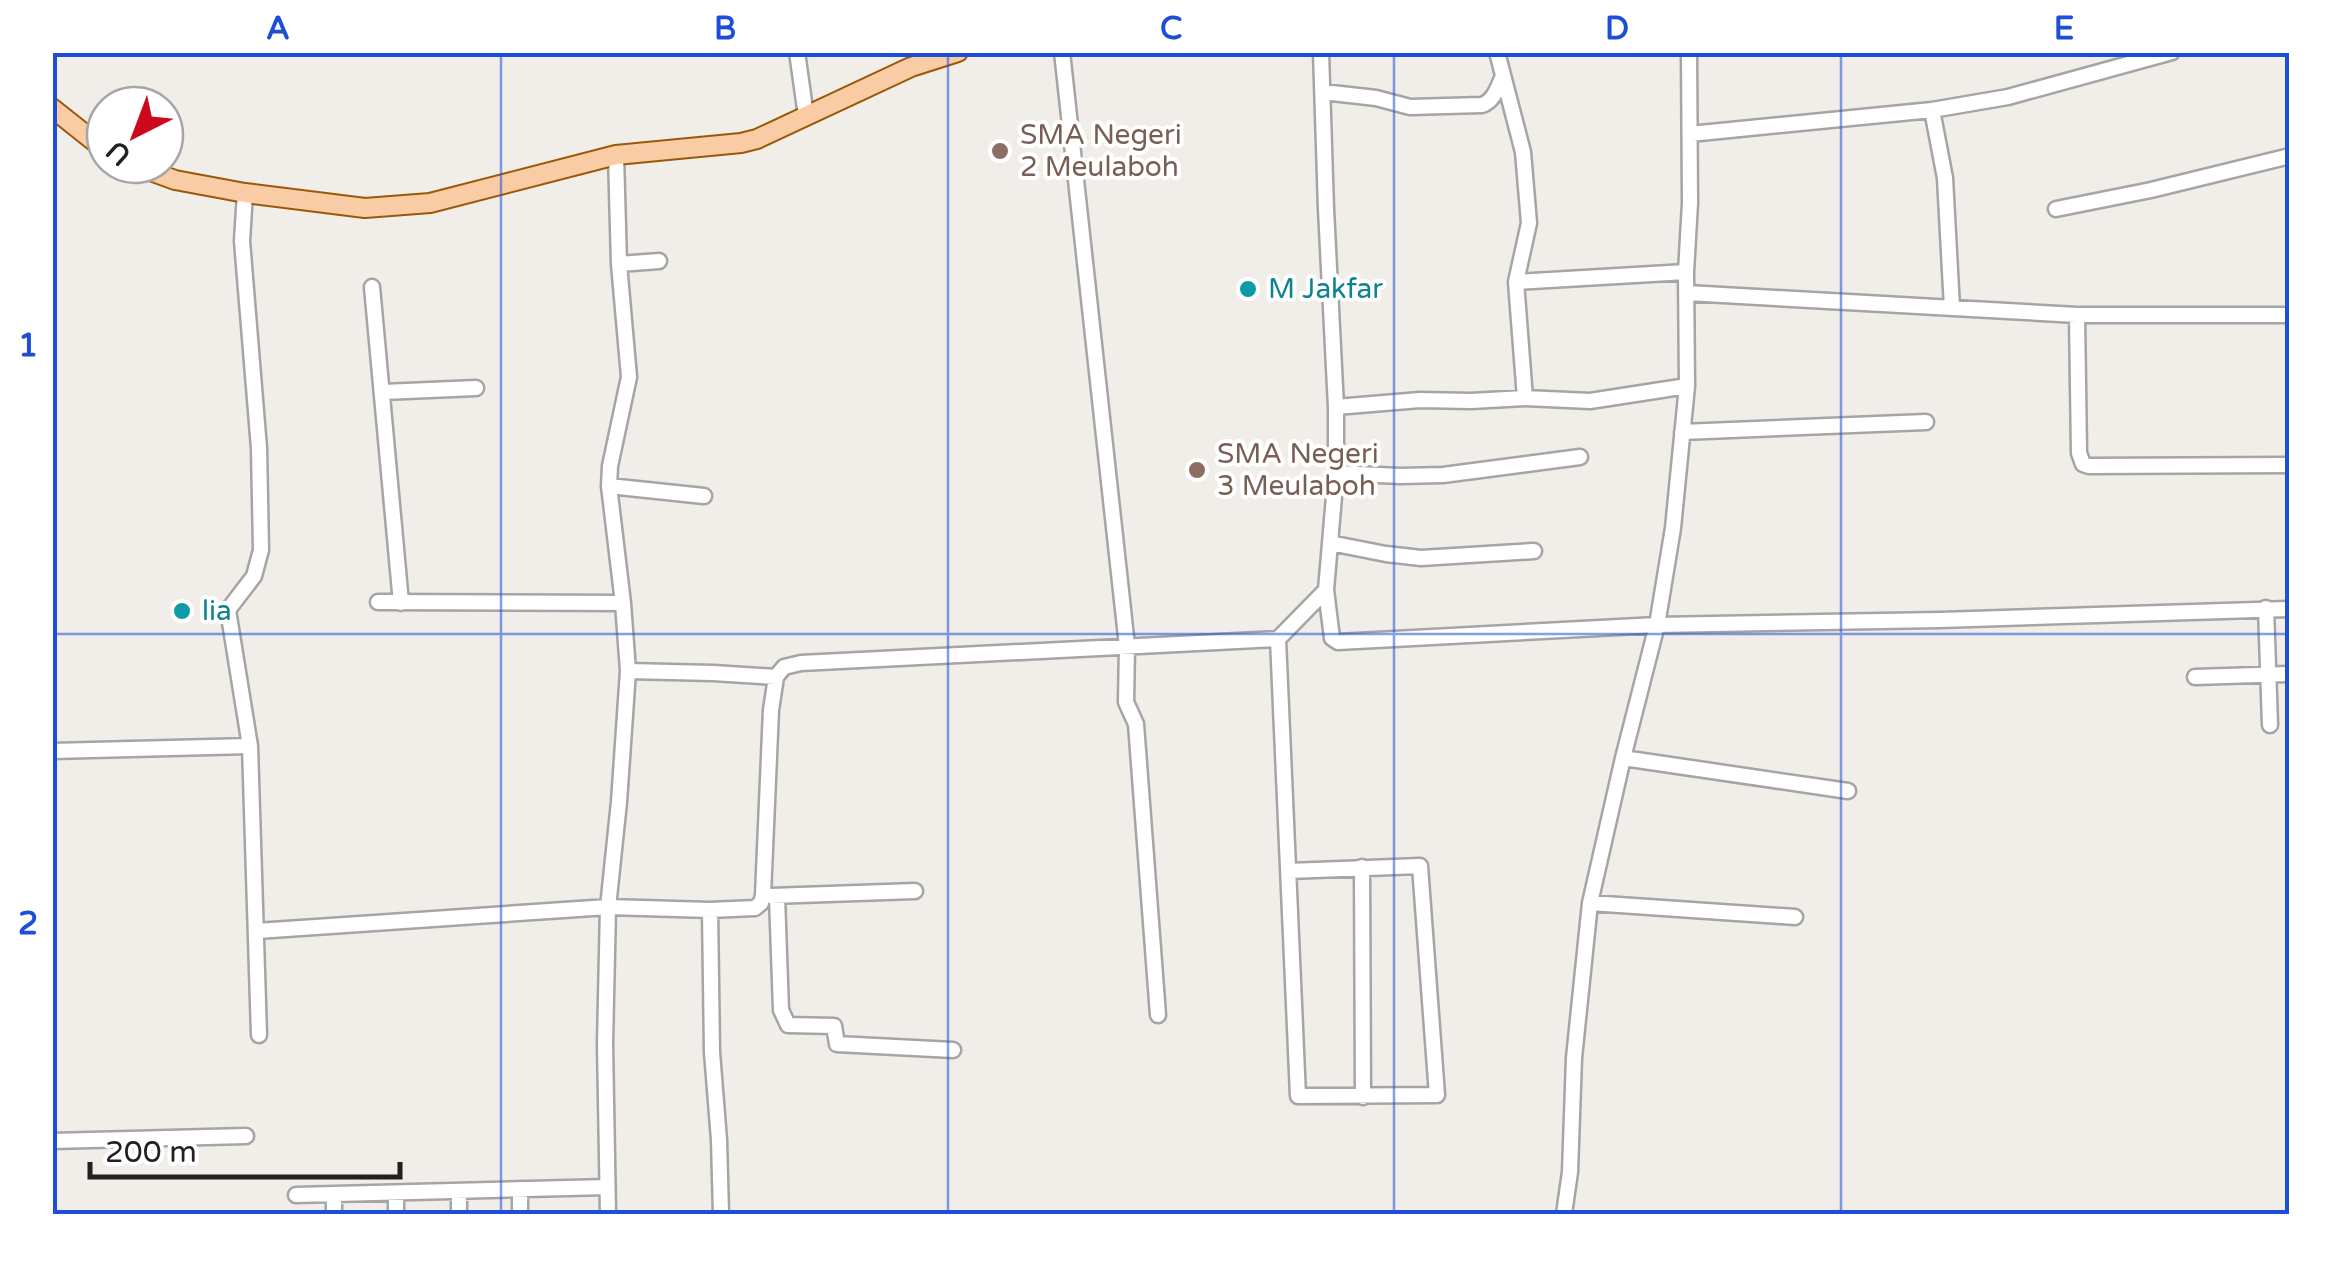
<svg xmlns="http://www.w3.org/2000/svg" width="2342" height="1267" font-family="'Varela Round',sans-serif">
	<rect width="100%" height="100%" fill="#f1ede9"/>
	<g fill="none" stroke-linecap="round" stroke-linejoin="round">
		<g stroke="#a5a5a5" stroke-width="19">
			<path id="minor" d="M797 52 806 116
				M1062 52 1127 646 1126 702 1136 724 1158 1015
				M1497 52 1523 152 1529 223 1516 282 1525 398
				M1323 92 1376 98 1410 107 1482 105C1494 101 1498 87 1503 76
				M1932 110 1945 178 1952 308
				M1690 134 1932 110 2008 97 2172 52
				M245 193 242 241 259 448 261 550 254 576 228 610 250 746 259 1035
				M2056 209 2151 190 2290 156
				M619 264 659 261
				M1516 282 1686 272
				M372 287 401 603
				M1687 293 2077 315H2290
				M2077 315 2079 453 2083 464 2089 466 2290 465
				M383 392 476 388
				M1336 407 1420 400 1471 401 1525 398 1590 401 1687 386
				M1682 432 1926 422
				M1336 473 1400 476 1443 475 1580 457
				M609 486 704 496
				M1330 543 1386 554 1421 558 1534 551
				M1326 590 1332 638 1338 642 1657 625 1940 620 2290 609
				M378 602 623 603
				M2266 608 2270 725
				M628 671 713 673 776 677 784 667 801 663 1278 639
				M2195 677 2290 674
				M52 751 250 746
				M1623 758 1848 791
				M1362 867 1363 1097
				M1289 871 1420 866 1437 1095 1298 1096 1278 639 1326 590 1336 473V407L1326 209 1321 52
				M771 896 915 891
				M777 897 781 1010 788 1025 834 1026 837 1044 953 1050
				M1590 903 1795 917
				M710 910 712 1052 719 1140 721 1214
				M257 931 608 907 710 910 755 908 761 903 763 895 771 710 776 677
				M52 1141 246 1136
				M396 1194V1214
				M296 1195 607 1187
				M334 1195V1214
				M459 1214V1191
				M520 1214V1189
				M608 1214 605 1044 608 907 619 802 628 671 623 603 609 486 610 466 629 377 619 264 616 155
				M1564 1214 1570 1172 1574 1058 1590 903 1623 758 1657 625 1673 528 1687 386 1686 272 1690 203 1689 52"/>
		</g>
		<g stroke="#995906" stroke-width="22">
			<path id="major" d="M52 108 105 150
				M134 165 175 180 245 193 365 208 430 203 616 155 741 143 757 139 911 67 958 52"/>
		</g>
		<use href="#minor" stroke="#fff" stroke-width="14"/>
		<use href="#major" stroke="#f9cca6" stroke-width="18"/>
	</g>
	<path fill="none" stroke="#1d4ed8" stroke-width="2.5" stroke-opacity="0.55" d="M501 52V1214M948 52V1214M1394 52V1214M1841 52V1214M52 634H2290"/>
	<g fill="#8d6e63" stroke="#fff" stroke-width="4">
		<circle cx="1000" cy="151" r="10"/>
		<circle cx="1197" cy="470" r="10"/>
	</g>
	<g fill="#0f9aa8" stroke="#fff" stroke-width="4">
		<circle cx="1248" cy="289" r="10"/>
		<circle cx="182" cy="611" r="10"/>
	</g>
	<g text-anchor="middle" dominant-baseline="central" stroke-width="8" stroke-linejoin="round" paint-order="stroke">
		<g font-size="28" fill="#785e54" stroke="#fff" text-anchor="start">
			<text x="1020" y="135">SMA Negeri<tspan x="1020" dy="32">2 Meulaboh</tspan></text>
			<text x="1217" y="454">SMA Negeri<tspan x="1217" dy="32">3 Meulaboh</tspan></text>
		</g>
		<g font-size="28" fill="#0d838f" stroke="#fff" text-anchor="start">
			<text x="1268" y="289">M Jakfar</text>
			<text x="202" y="611">lia</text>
		</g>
	</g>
	<rect width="2342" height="1267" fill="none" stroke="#ffffff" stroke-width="110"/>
	<g transform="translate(135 135) rotate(222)"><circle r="48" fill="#ffffff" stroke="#a6a6a6" stroke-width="2.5"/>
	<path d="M0-8L18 38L0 25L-18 38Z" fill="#cb081c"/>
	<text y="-15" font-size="28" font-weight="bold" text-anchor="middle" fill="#212121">U</text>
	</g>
	<path d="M90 1162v15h310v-15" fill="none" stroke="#212121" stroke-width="5"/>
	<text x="105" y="1162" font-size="30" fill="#212121" stroke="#ffffff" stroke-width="8" paint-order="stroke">200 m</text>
	<rect x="55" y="55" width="2232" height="1157" fill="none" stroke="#1d4ed8" stroke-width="4"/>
	<g font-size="32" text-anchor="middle" font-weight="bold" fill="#1d4ed8">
		<text x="278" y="39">A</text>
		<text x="725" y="39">B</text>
		<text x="1171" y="39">C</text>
		<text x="1617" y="39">D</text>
		<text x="2064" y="39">E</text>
		<text x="28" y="356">1</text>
		<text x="28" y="934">2</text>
	</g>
</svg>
